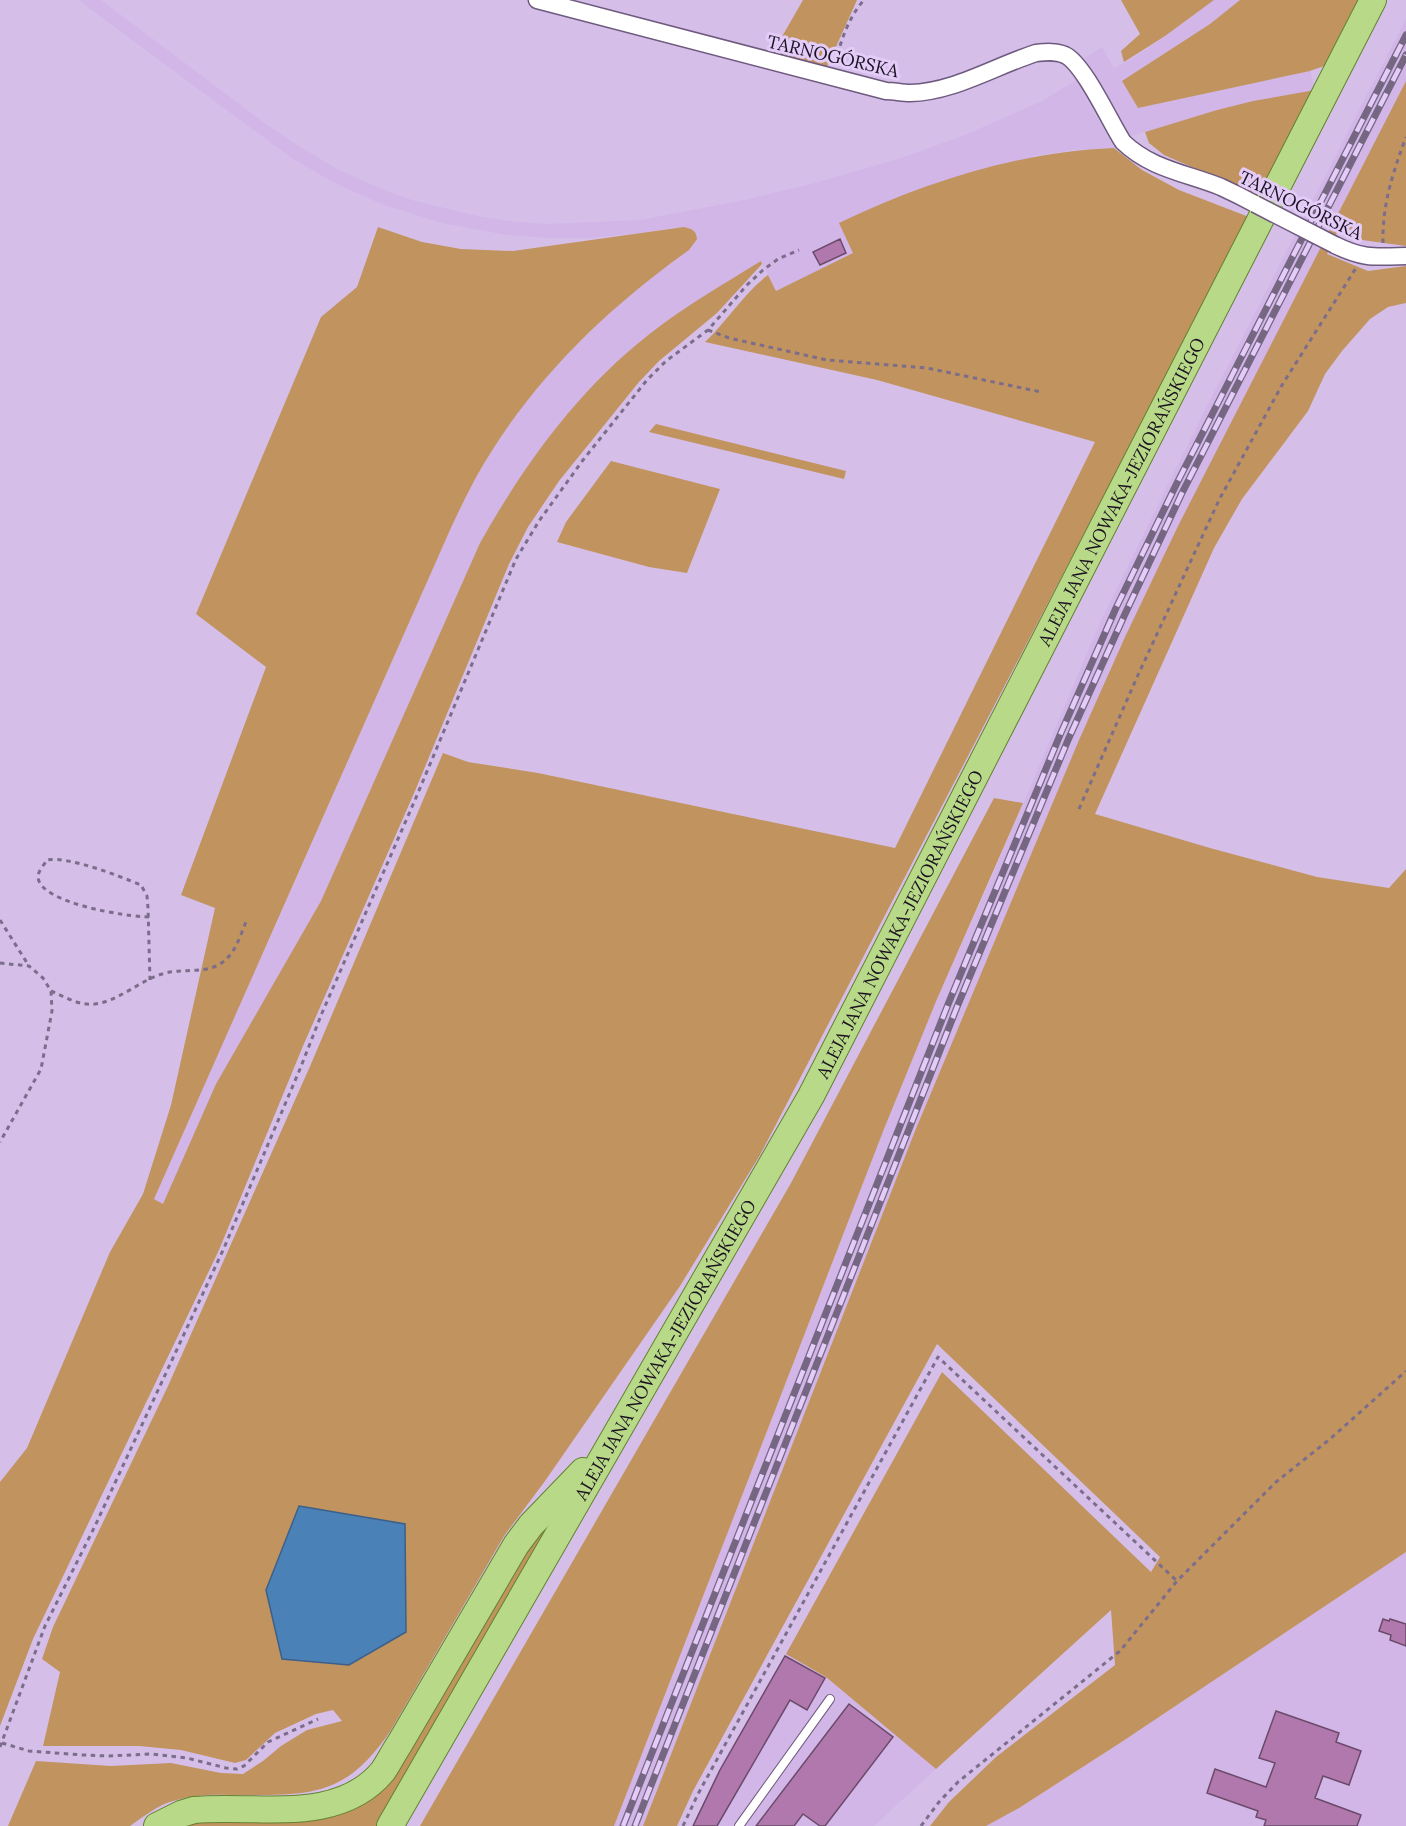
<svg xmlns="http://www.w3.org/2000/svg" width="1406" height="1826" font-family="Lora,serif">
	<rect width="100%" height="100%" fill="#d5bfe9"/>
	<path fill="#d1b6e7" d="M78 0H101L270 127 300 147 339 170 386 191 415 201 478 216 508 221 547 224 640 220 749 199 815 183 895 160 965 135 1042 101 1076 80 1114 148 1073 150 1034 156 854 253 776 291 761 261 661 325 600 379 562 421 519 479 480 543 321 901 0 1520 172 1135 269 940 450 530 471 487 493 449 522 407 559 362 625 298 656 273 676 227 642 233 590 238H547L507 235 442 223 381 204 333 182 293 159Z
		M1214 0H1240L1210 24 1123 81 1138 108 1310 71 1315 90 1253 101 1217 110 1128 137 1083 59 1102 47 1114 68 1135 57 1165 36Z
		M1406 19V81L1178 526 1125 637 1079 740 915 1131 643 1826H614L884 1129 937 999 994 872 1102 618 1205 410Z
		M1406 1552V1826H986L1019 1808 1120 1743Z
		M786 1654 826 1677 936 1769 874 1826H693L718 1770Z"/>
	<path fill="#c1935f" d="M803 0H857L826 69 772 54Z
		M1121 0H1214L1165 36 1124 62 1121 51 1140 34Z
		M1240 0H1361L1327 65 1310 71 1138 108 1122 81 1210 24Z
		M1406 81V246L1362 240 1339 229 1327 254 1368 271 1406 266V303L1388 307 1370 319 1342 351 1325 374 1308 411 1242 499 1214 548 1095 814 1210 848 1317 877 1389 888 1406 869V1552L1120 1743 1019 1808 986 1826H930L949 1802 996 1757 1115 1665 1111 1610 936 1769 826 1677 786 1654 942 1372 1151 1572 1160 1557 937 1344 693 1791 677 1826H643L915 1131 1079 740 1125 637 1178 526Z
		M1315 90 1261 197 1164 155 1149 143 1145 132 1217 110 1253 101Z
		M1114 148 1142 170 1179 190 1249 217 760 1155 680 1286 545 1481 504 1536 391 1730C345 1799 308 1795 232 1795 212 1794 193 1795 173 1801 158 1805 143 1817 130 1826H8L36 1761 111 1766 171 1763 221 1773 243 1774 263 1761 281 1746 307 1730 342 1721 333 1710 316 1714 275 1733 246 1760 235 1763 181 1750 139 1746H43L60 1672 42 1659 53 1627 168 1386 311 1064 443 753 468 762 538 773 895 848 1095 442 877 380 705 342C727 321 744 293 768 275L776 291 853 253 839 223C925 182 1018 152 1114 148Z
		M378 227 422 242 461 249 513 251 684 227C692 229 696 230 697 239L689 250C613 304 544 369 493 449 476 475 463 502 450 530L154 1199 150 1197 163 1204 216 1084 321 901 480 543C526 461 584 382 660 326 692 302 727 282 761 261L762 264 717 313 659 361 639 382 559 481 528 527 509 564 415 791 303 1046 219 1250 33 1639 0 1726V1482L27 1448 110 1252 143 1194 171 1105 215 908 181 895 266 667 196 614 321 317 357 287Z
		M656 424 846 471 844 479 649 432Z
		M611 461 720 489 687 573 649 567 557 542 566 522Z
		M994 798 1023 803 937 999 884 1129 614 1826H420L791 1183Z
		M560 1515 379 1826H172L179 1822 342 1808 527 1541Z"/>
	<path fill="#4a82b7" stroke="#3c608a" stroke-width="1.5" d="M299 1506 405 1524 406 1632 349 1665 282 1659 266 1590Z"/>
	<path fill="#b178ad" stroke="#6b4a69" stroke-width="1.5" d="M840 239 846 253 820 265 813 252Z
		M1383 1619 1389 1621 1390 1619 1406 1624V1646L1390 1640 1391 1635 1379 1631Z
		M785 1656 825 1678 807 1710 790 1700 717 1826H693L720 1770Z
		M849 1704 893 1737 825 1826H820L803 1814 794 1826H756Z
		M1276 1711 1339 1733 1336 1742 1361 1751 1349 1785 1323 1776 1315 1798 1361 1815 1357 1826H1264L1266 1820 1256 1817 1258 1811 1207 1793 1215 1769 1266 1787 1275 1763 1259 1758Z"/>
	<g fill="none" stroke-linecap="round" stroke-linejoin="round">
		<g stroke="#6f5a7f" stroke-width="10">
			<path id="lane" d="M739 1826 830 1699"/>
		</g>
		<g stroke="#6f5a7f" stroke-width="19">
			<path id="street" d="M537 0 886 91C894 91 902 93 910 93 954 92 995 66 1036 53 1046 52 1056 51 1065 55 1084 64 1110 122 1123 142 1151 169 1186 173 1221 187 1232 192 1244 198 1255 204
				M1335 245C1363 259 1375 257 1406 256"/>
		</g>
		<g stroke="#62822f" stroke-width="28">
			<g id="primary">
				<path d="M157 1826 181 1814 194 1810C255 1804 338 1826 383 1771 389 1762 394 1752 400 1743L516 1545 531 1525 583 1471"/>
				<path id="s1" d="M390 1826 811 1096 1373 0"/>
			</g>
		</g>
		<path stroke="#7c6d8a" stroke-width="3" stroke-dasharray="4.5 4.5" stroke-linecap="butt" d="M835 63C841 41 848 18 864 0
			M1383 243C1382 205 1393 172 1406 137
			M708 330 729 338 827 360 927 368 1041 392
			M1079 809 1138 675 1219 500 1282 385 1356 268
			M149 917C128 917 39 903 38 877 38 871 44 865 47 860 69 856 119 876 141 885L147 896 148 908 150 980
			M0 920 29 966
			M0 963 29 966 43 978 51 991 52 1011 41 1069 0 1142
			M51 991C65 997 79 1006 95 1004 119 1001 139 981 162 974 180 968 204 974 220 964 235 955 240 936 246 922
			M2 1743 29 1751 83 1755 109 1756 151 1754 187 1758 226 1768 237 1769 244 1766 268 1742 318 1719
			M0 1747 45 1626 95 1526 224 1248 300 1069 322 1013 415 800 516 559 539 521 583 460 647 380 666 361 708 330 747 285 763 270 778 259 799 250
			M683 1826 698 1794 938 1357 1177 1581
			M921 1826 939 1802 958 1782 1120 1651 1177 1581 1276 1482 1330 1439 1406 1371"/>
		<use href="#lane" stroke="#fff" stroke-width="8"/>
		<use href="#street" stroke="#fff" stroke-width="16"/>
		<use href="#primary" stroke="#b8d987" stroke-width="26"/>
		<g stroke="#756682" stroke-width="7">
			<path id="rail" d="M623 1826 949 1002 1060 735 1116 608 1176 485 1406 35
				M635 1826 957 1007 1068 740 1125 614 1182 493 1406 55"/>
		</g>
		<use href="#rail" stroke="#e3ccf7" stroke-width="4.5" stroke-dasharray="14" stroke-linecap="butt"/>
		<g stroke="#6f5a7f" stroke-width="19" stroke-linecap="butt">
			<path id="street-bridge" d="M1255 204 1335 245"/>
		</g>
		<use href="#street-bridge" stroke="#fff" stroke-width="16"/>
	</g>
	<g text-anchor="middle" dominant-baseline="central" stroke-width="6" stroke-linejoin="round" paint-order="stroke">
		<g font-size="18" fill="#1b1221" stroke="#e3ccf7">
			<text transform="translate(833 56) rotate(13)">TARNOGÓRSKA</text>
			<text transform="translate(1301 205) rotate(26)">TARNOGÓRSKA</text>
			<text stroke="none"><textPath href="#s1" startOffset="1522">ALEJA JANA NOWAKA-JEZIORAŃSKIEGO</textPath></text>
			<text stroke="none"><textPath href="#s1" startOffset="1036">ALEJA JANA NOWAKA-JEZIORAŃSKIEGO</textPath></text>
			<text stroke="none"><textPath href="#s1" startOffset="550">ALEJA JANA NOWAKA-JEZIORAŃSKIEGO</textPath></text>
		</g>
	</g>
</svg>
